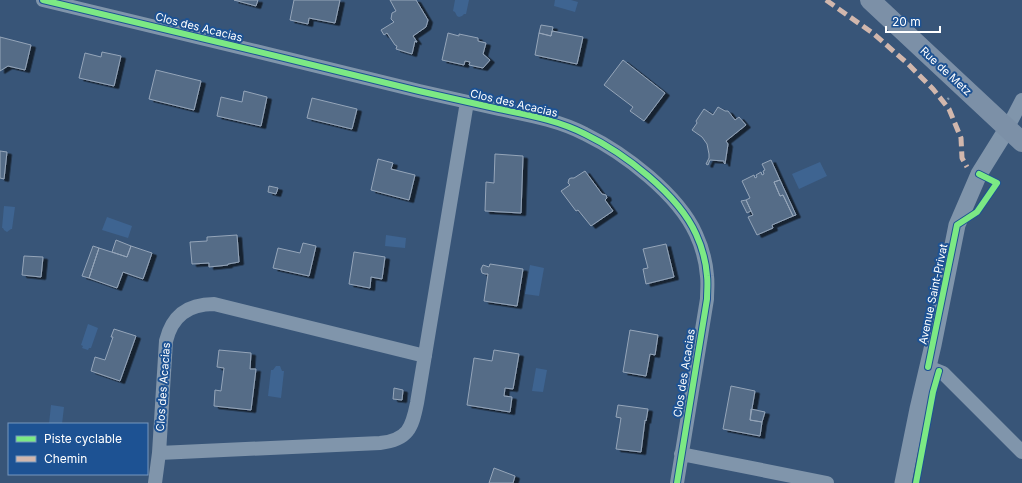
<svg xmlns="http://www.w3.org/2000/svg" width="1022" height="483" font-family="Inter,sans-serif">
	<defs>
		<filter id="shadow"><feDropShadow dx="4.5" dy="2.5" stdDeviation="0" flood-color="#0009"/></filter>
	</defs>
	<rect width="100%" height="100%" fill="#385578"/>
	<path fill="#3e6491" d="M455 0H469L466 14H464L462 16 459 17 457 16 455 12 453 11Z
		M555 0H571L578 2 575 12 554 6Z
		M820 162 827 176 799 189 792 174Z
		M4 206 15 207 12 229H11L7 232 4 230 3 228H2Z
		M107 217 132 226 128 238 102 230Z
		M386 235 406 238 405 248 385 246Z
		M530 265 544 268 539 296 525 294Z
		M88 324 98 328 91 348H89L88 350 82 348 83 346 81 345Z
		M276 366H280L282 371H284L281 398 268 396 271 370H273Z
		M536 368 547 370 543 392 532 391Z
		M51 405 64 407 62 424H49Z"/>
	<path fill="#546c87" stroke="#95a5b9" filter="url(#shadow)" d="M234 0H258L256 6Z
		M294 0H340L335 23 309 18 308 24 290 20Z
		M390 0H416L428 20 426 27 413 36 417 42H416L415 41 412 54 396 49 397 46 395 45 387 33 384 35 381 30 394 22 391 19 392 13 396 11Z
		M541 25 553 27 551 36 539 33Z
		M552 31 583 37 577 64 535 55 539 33 551 36Z
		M448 33 459 36V34L478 38V41L486 43 483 54 490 60 483 68 469 65 470 62 465 61 464 65 442 60Z
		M0 37 31 45 25 70 8 66 0 71Z
		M102 52 121 56 114 86 79 78 85 53 101 57Z
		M623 60 665 93 644 121 630 111 633 107 604 85Z
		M156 70 201 81 194 110 149 99Z
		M244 91 267 97 261 126 217 116 221 97 242 102Z
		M312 98 357 109 352 129 307 118Z
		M718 107 725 111H728L735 120 739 117 746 125 726 141 728 144 725 164 724 163V161L710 160 708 165 706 164 709 158V154L707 144 702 137 692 130 697 123 696 121 704 109 713 115Z
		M0 151 7 152 4 179 0 178Z
		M495 154 523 156 521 213 485 211 486 182 494 183Z
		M378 159 393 163 391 169 415 175 409 200 371 190Z
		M771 160 780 180 774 182 780 196 783 195 793 216 772 225 773 228 757 235 748 217 753 215 746 200 750 198 742 181 754 175 755 178 757 177 756 175 761 172 762 175 764 174 763 171 765 170 762 164Z
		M585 171 602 194 606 195 607 198 605 200 613 211 591 226 578 210 576 211 561 191 570 185 568 183 569 179 571 178H574Z
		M780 180 796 215 793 216 783 195 780 196 774 182Z
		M269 186 278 188 276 194 268 192Z
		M746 200 751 211 747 213 741 201Z
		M237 235 239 262 228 264V265L209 267V263L192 264 190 242 207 241V237Z
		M116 240 131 246 127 257 112 252Z
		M303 243 316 246 309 276 273 268 278 248 300 253Z
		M666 244 674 277 646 284 643 269 648 268 643 249Z
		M93 246 99 248 89 278 82 276Z
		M131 246 152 253 143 279 123 272 117 288 89 278 99 248 127 257Z
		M354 252 385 257 382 279 371 277 370 288 349 284Z
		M24 256 43 257 41 277 22 275Z
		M490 264 523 269 517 306 484 301 488 274H485L482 273 481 269 483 265 489 267Z
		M114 329 136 336 120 381 91 371 95 357 105 360 113 337H111Z
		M630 330 658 335 655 355 650 354 646 376 623 372Z
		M219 350 251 353 250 369H256L251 410 214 406 215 390 221 391 224 368 217 367Z
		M494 350 519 354 513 389 505 388 504 396 512 397 510 412 467 405 474 358 492 361Z
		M731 386 755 391 750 420 762 422 760 436 723 429Z
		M394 388 403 390 402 400 393 399Z
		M618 405 648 409 646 421 645 420 641 452 616 449 621 418 616 417Z
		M751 409 765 412 762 422 750 420Z
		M494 468 515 476 513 483H489Z"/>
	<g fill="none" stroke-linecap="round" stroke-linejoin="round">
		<path stroke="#8095ab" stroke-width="2.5" stroke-dasharray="2 3" stroke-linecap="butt" d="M944 103 949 98"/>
		<path stroke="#8095ab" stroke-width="14" d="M43 0C168 30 294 60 419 91 446 97 472 103 499 109 528 115 558 120 585 134 624 153 678 194 696 234 702 247 706 262 707 276 708 283 707 291 707 299L677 483
			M1007 129 1022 100
			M928 367 943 373 1022 452
			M159 453 380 443C408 440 412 428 417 403L467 102
			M681 454 827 483
			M155 483 159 453 166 341C172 316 188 304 214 304L425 356"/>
		<path stroke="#8095ab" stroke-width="17" d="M903 483 918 409 933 345 957 225 979 174 1007 129"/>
		<path stroke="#7c90a7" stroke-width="20" d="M870 0 1022 142"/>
		<path stroke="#d1b7ad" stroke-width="5" stroke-dasharray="10 5" stroke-linecap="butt" d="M826 0 874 34 908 64 933 89 949 109 961 138 962 158 967 167"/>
		<g stroke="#1d5293" stroke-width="8">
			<path id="cycleway" d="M43 0C168 30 294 60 419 91 446 97 472 103 499 109 528 115 558 120 585 134 624 153 678 194 696 234 702 247 706 262 707 276 708 283 707 291 707 299L677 483
				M928 367 957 225 977 212 997 183 979 174
				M916 483 933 392 939 371"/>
		</g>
		<use href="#cycleway" stroke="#7ce984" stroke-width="6"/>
	</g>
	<g text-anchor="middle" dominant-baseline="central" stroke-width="4" stroke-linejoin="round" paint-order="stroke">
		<g font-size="11" fill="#fff" stroke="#1d5293">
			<text transform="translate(199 27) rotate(14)">Clos des Acacias</text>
			<text transform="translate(946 71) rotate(43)">Rue de Metz</text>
			<text transform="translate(514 103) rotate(13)">Clos des Acacias</text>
			<text transform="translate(933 294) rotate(-78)">Avenue Saint-Privat</text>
			<text transform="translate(684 373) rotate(-81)">Clos des Acacias</text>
			<text transform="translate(163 387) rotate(-86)">Clos des Acacias</text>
		</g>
	</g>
	<rect x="8" y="423" width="140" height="52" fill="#1d5293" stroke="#7797be"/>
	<rect x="16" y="436" width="20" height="6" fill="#7ce984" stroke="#7797be"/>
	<text x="44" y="443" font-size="12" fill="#ffffff">Piste cyclable</text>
	<rect x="16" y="456" width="20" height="6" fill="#d1b7ad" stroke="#7797be"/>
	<text x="44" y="463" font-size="12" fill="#ffffff">Chemin</text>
	<path d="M886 26v6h54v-6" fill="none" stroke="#ffffff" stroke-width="2"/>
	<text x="892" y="26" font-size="12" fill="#ffffff" stroke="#1d5293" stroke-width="3" paint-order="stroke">20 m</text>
</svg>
